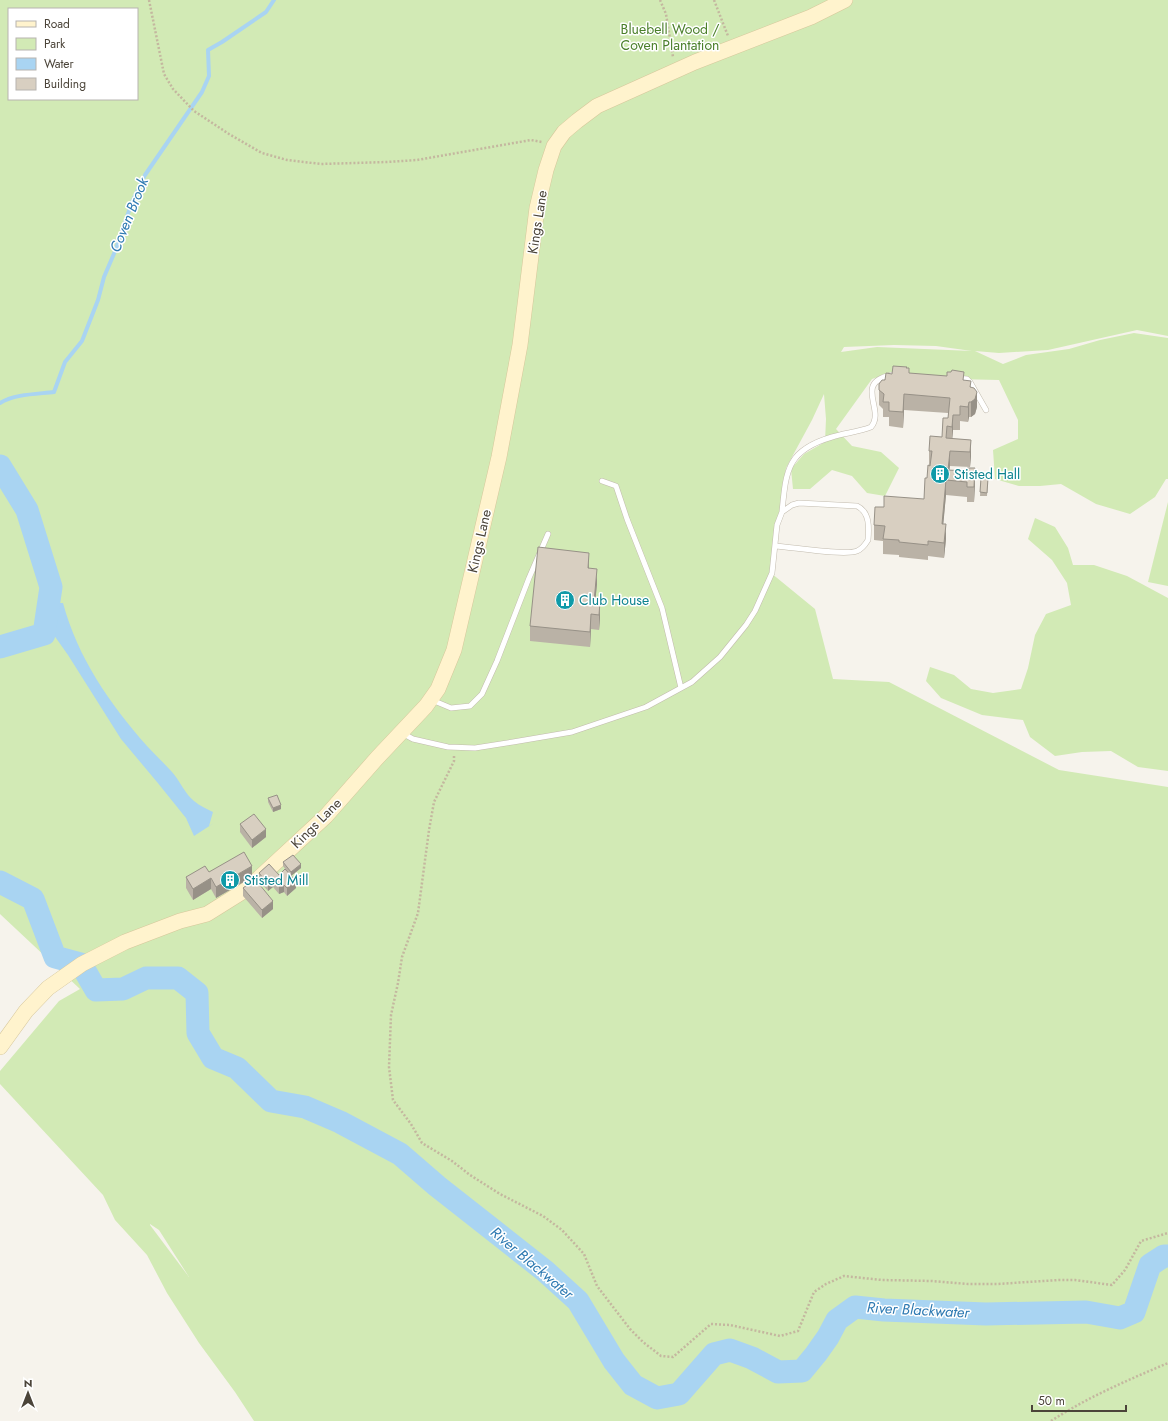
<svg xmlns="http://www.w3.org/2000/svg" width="1168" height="1421" font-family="Jost,sans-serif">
	<rect width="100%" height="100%" fill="#f6f3ec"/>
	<path fill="#d2eab5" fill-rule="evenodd" d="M0 0H1168V336L1137 330 1048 350 999 353 975 351 1003 364 1026 355 1069 349 1100 340 1134 333 1168 338V479H1166L1155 497 1130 514 1096 504 1061 484 1040 486H1019L995 479 993 450 1018 439V420L999 380 955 379 895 371 872 379 836 429 852 446 881 452 899 468 885 496 867 493 852 476 832 470 810 489H793L791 469 804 454 825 442 826 419 824 394 812 420 786 468 771 573 815 609 833 679 889 682 1059 770 1168 787V1421H254L235 1392 199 1343 167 1293 147 1255 115 1220 103 1195 0 1084V1071L59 1001 80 989 0 914ZM9 9H137V99H9ZM894 345 936 346 972 351 877 347 841 352 844 347ZM150 1224 159 1230 189 1277 150 1225Z
		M1168 502V586L1148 582Z
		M1035 518 1055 527 1068 548 1073 565H1094L1127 576 1168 598V771L1138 767 1111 751 1082 752 1055 756 1030 737 1023 720 982 715 941 698 926 681 930 667 954 675 971 689 993 693 1021 689 1028 668 1035 635 1046 614 1071 605 1067 583 1052 560 1028 539Z"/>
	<path fill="#a9d4f2" d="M53 603H63C78 658 109 703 147 746 155 755 164 763 172 772 180 781 185 794 194 801 200 806 207 809 213 812L209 826 214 823 194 836 186 818 157 782 121 739 68 655 46 624 49 605Z"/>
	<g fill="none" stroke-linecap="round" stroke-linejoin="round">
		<path stroke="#a9d4f2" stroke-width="4" d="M0 403C14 394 38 394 54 392L65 362 82 341 98 300 104 277 116 249 132 202 145 175 202 92 209 76 208 50 222 42 266 12 274 0"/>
		<path stroke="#a9d4f2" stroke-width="23" d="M0 466 27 510 51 587 44 634 0 647
			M0 882 33 899 55 957 81 964 96 990 123 989 146 978H178L197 993 198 1033 213 1058 237 1068 271 1101 305 1107 340 1122 400 1154 437 1186 545 1271 578 1301 614 1361 633 1385 657 1398 679 1394 714 1354 730 1350 752 1358 778 1372 802 1371 816 1354 828 1337 837 1320 855 1307 884 1310 986 1314 1086 1312 1120 1318 1134 1312 1150 1265 1164 1256H1168"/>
		<g stroke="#c2bbae" stroke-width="6">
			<path id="lane" d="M957 378 967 379 970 382 986 410
				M602 481 616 486 627 519 662 608 681 688
				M782 512C786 470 787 450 832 437 845 433 859 432 871 427 886 410 853 383 891 375
				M432 700 451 708 470 706 482 694 497 661 529 578 548 534
				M402 733 413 739 448 747 475 748 513 742 572 732 646 707 692 682 720 657 746 625 755 611 772 573 777 525 782 512 792 505 799 503 857 506C870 512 869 528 868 540 865 545 862 549 857 551 844 556 792 547 775 546"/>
		</g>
		<g stroke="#d6c79b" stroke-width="16">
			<path id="secondary" d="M0 1047 26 1011 48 988 82 964 125 942 180 921 207 914 247 889 326 816 377 758 426 706 438 689 454 650 499 457 520 345 537 208 546 170 554 146 564 132 577 121 597 106 695 62 811 17 845 0"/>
		</g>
		<path stroke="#c4b79f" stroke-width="2.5" stroke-dasharray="2 2" stroke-linecap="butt" d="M149 0 164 74 173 89 194 111 229 134 262 153 287 160 321 164 387 162 417 160 531 140 542 142
			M660 0 666 14 673 57
			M714 0 728 36
			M454 756V761L434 802 429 830 418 913 402 957 398 983 391 1015 389 1067 393 1100 411 1124 422 1143 452 1161 470 1175 500 1194 543 1216 562 1230 584 1254 597 1286 630 1329 643 1342 661 1356 673 1357 711 1324 730 1325 780 1336 798 1331 814 1292 826 1284 844 1276 882 1280 932 1281 968 1284H997L1059 1280H1075L1112 1285 1125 1270 1141 1241 1168 1233
			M1051 1421C1088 1397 1128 1380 1168 1363"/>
		<use href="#lane" stroke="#fff" stroke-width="5"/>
		<use href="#secondary" stroke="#fff3cd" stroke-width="15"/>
	</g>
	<path fill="#bab2a6" d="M907 368 909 373 964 380 971 387 977 407 975 414 971 417H969L968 422 960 421V430H953L952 439 971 440V456L970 467 950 466 949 470 975 483 974 502H967V497L946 495 943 524 946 539 944 558 928 556V560L899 557V555L883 554V541L874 540V525L884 507 924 499 929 466V451L942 437 948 418V413L904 410 903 428 889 426V417H883V409L879 405V384Z
		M981 478H988L987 496H980Z
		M589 568 597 584 595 602 600 618 599 630 591 629 590 647 530 641V626Z
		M268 798 281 809 273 812 268 802Z
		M240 824 266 837 252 848 240 832Z
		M283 862 301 868 291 876 296 888 287 896 284 892 279 894 273 887 268 891 259 881V873L290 875 283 866Z
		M209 872 252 877 216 898 211 889 193 900 186 888V877Z
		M243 888 273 909 262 918 243 896Z"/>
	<path fill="#979187" d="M977 392V407L975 414 971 417V402Z
		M904 394V410L903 428V412Z
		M969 402V417L968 422V407Z
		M953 415V430L952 442V427Z
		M971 440V456L970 467V452Z
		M950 451V466L948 481V470Z
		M975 468V483L974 502V487Z
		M946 480V495L942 539V524Z
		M946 524V539L944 558V543Z
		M589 553V568L588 583V568Z
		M597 569V584L594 614V602Z
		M600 602V618L599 630V615Z
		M591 614V629L590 647V632Z
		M281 805V809L273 812V808Z
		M266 829V837L252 848V840Z
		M301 864V868L291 876V872Z
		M252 866V877L216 898V887Z
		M211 878V889L193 900V889Z
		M273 879V887L268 891V884Z
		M296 881V888L287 896V888Z
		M284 885V892L279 894V886Z
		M273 901V909L262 918V910Z"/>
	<path fill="#d8cfc1" stroke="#979187" d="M893 366 907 367 906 368H909V373L947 376V372H951L952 370 964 372 963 380 971 381 970 387 974 388 977 392 975 399 971 402H969L968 407 960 406V415H953L952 427 947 426 946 438 971 440 970 452 950 451 948 470 967 471V468H975L974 487H967V482L946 480 942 524H946L944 543 928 541V545L899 542V540L883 539 885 526 874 525 875 507H884V496L924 499 925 478H927L928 465 930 466 932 451H929L930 436 942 437 943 418H948L950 398 904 394 903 412 889 411V402H883L884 394 879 390V384L882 380H885L886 373 892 374Z
		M981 478H988L987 493 980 492Z
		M538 547 589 553 588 568 597 569 594 602H600L599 615 591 614 590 632 530 626Z
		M277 795 281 805 273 808 268 798Z
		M254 814 266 829 252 840 240 824Z
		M244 852 252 866 216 887 211 878 193 889 186 877 205 866 209 872Z
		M293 855 301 864 291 872 283 862Z
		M269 864 279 875 285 869 296 881 287 888 284 885 279 886 273 879 268 884 259 873Z
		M255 879 273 901 262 910 243 888Z"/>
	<defs>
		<g id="building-disc" transform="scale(1)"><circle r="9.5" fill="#0f9aa8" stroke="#fff"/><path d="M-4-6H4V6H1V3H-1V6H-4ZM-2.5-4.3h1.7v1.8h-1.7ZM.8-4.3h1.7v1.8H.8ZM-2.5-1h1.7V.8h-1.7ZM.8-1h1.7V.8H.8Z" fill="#fff"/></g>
	</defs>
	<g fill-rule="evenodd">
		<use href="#building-disc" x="940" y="474"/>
		<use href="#building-disc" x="565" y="600"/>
		<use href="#building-disc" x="230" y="880"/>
	</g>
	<g text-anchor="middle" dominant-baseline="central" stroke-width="3" stroke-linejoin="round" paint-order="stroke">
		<g font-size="14" fill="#4a7f2a" stroke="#fff">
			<text x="670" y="29">Bluebell Wood /<tspan x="670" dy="16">Coven Plantation</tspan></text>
		</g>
		<g font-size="14" fill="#4b4439" stroke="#fff">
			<text transform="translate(537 222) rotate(-81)">Kings Lane</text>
			<text transform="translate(479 541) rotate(-77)">Kings Lane</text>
			<text transform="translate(316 823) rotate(-45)">Kings Lane</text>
		</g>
		<g font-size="14" fill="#0d838f" stroke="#fff" text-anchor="start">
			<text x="954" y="474">Stisted Hall</text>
			<text x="579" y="600">Club House</text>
			<text x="244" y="880">Stisted Mill</text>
		</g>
		<g font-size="15" font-style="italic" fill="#2e7ab2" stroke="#fff">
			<text transform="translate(129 215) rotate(-68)">Coven Brook</text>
			<text transform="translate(532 1263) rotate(40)">River Blackwater</text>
			<text transform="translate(918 1310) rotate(3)">River Blackwater</text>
		</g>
	</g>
	<rect x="8" y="8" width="130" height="92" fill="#ffffff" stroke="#b7b4b0"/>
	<rect x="16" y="21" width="20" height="6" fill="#fff3cd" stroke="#b7b4b0"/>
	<text x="44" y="28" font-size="12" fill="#4b4439">Road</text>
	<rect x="16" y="38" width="20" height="12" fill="#d2eab5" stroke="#b7b4b0"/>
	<text x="44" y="48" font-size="12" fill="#4b4439">Park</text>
	<rect x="16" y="58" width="20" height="12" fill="#a9d4f2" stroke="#b7b4b0"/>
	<text x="44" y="68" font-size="12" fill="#4b4439">Water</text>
	<rect x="16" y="78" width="20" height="12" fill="#d8cfc1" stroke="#b7b4b0"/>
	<text x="44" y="88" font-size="12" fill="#4b4439">Building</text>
	<g transform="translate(28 1393)" stroke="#ffffff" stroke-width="3" paint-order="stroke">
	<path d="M0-3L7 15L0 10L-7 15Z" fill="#4b4439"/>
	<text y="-6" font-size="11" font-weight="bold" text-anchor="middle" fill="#4b4439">N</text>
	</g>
	<path d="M1032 1405v6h94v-6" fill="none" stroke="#4b4439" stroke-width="2"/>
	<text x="1038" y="1405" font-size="12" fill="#4b4439" stroke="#ffffff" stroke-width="3" paint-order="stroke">50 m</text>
</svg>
